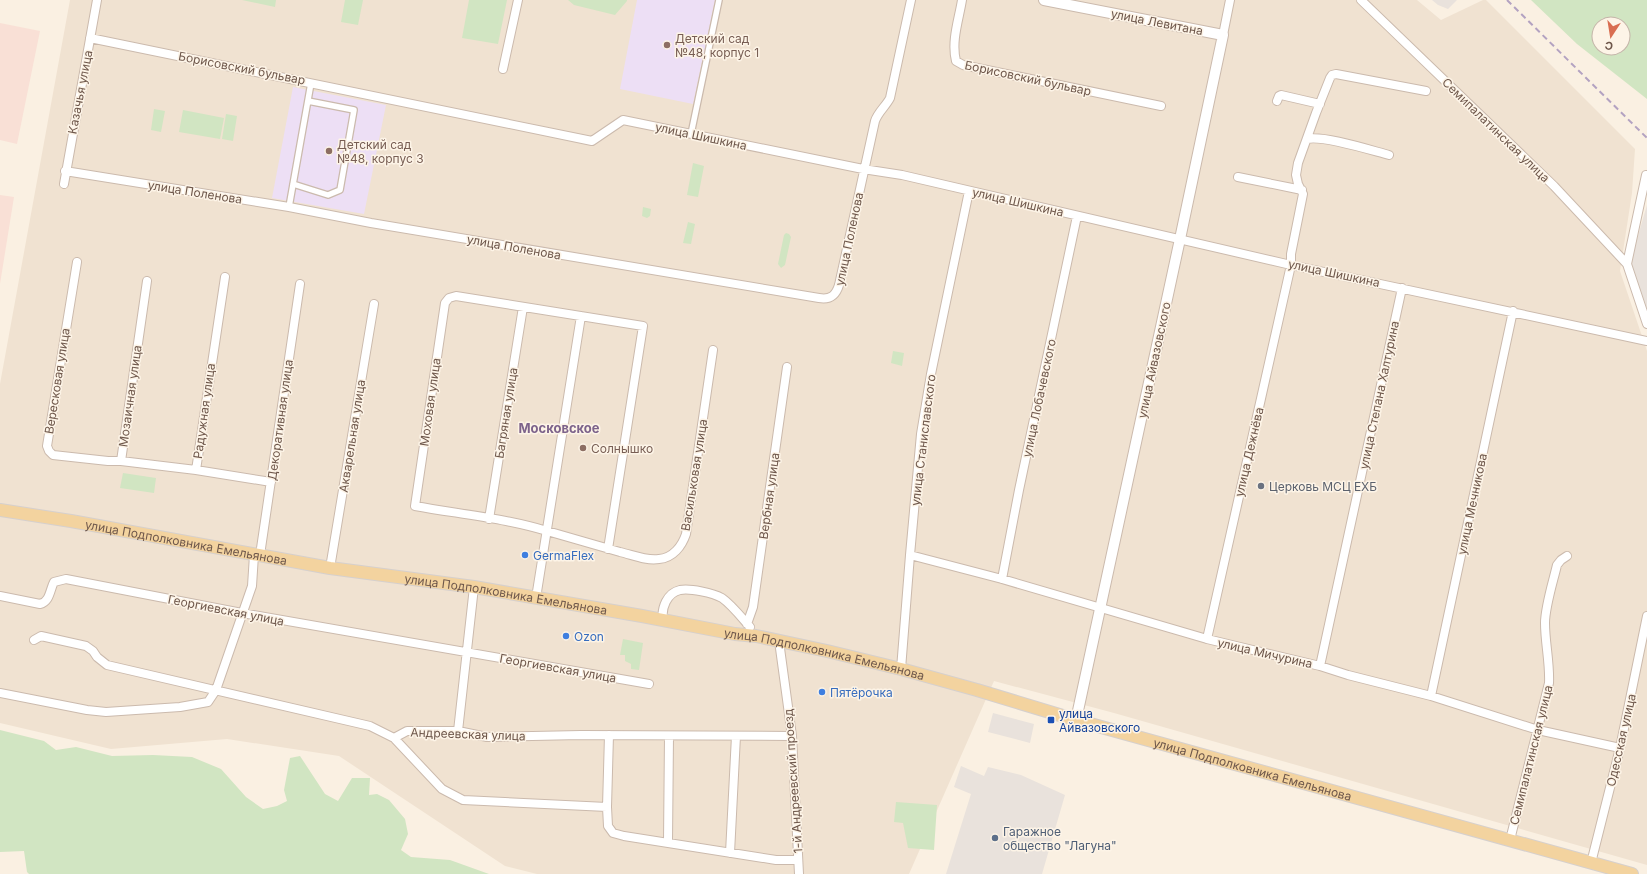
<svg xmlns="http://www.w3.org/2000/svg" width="1647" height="874" font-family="Inter,sans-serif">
	<rect width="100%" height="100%" fill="#faf0e2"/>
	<path fill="#f0e2d1" d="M70 0H1417L1441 20 1483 0H1486L1635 149 1632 193 1620 271 1647 351V865L1114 713 994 681 909 874H537L505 866 339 756 227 739 111 749 0 723V384Z"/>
	<path fill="#f9e0d6" d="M0 23 40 31 17 144 0 140Z
		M0 195 14 197 0 284Z"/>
	<path fill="#e9e2dc" d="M1432 0H1457L1448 9 1438 5Z
		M1647 205V316L1630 263Z
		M993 713 1034 724 1030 743 988 732Z
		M961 766 984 776 988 767 1021 775 1065 795 1042 874H946L971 794 954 787Z"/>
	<path fill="#eddff5" d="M637 0H715L693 104 620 89Z
		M293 87 386 105 364 214 272 198Z"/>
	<path fill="#d1e5c2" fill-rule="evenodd" d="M242 0H276L275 7Z
		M345 0H363L358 25 341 22Z
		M469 0H507L498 44 462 38Z
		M568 0H627V1L615 15 574 5Z
		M1531 0H1647V99L1577 44ZM1599 24H1623V48H1599Z
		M154 109 165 111 161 132 151 130Z
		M183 110 224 118 220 139 179 132Z
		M226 114 237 116 233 141 222 139Z
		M693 163 704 166 698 197 687 195Z
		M643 207 651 209 650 216 647 218 642 216Z
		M688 222 695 224 691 244 683 243Z
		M786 233 789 234 791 237 785 265 781 268 778 264 784 235Z
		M893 351 904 353 902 366 891 363Z
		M123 473 156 478 154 493 120 488Z
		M623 639 643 643 639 670 631 669V664L625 661V655H620Z
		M0 730 44 741 56 750 76 747 112 756 153 755 192 757 221 769 246 797 263 809 277 806 287 801 284 790 290 758 300 756 325 794 338 801 352 778H370L369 795 377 794 389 800 405 819 408 834 401 850 411 857 450 860 489 874H29L27 872 24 851 0 852Z
		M896 802 937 805 934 850 908 848 903 823 894 822Z"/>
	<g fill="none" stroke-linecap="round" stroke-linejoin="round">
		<g stroke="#cbbaad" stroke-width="8">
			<path id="pedestrian" d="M691 134 719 0
				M293 184 328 195 340 190 354 110 308 101
				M289 207 311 83"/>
		</g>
		<g stroke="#cbbaad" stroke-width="10">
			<path id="minor" d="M962 0C959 19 951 41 956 61L963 65 1161 106
				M1361 0 1554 186 1627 264
				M1223 35 1230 0
				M90 38 592 141 623 120 863 169 902 175 1291 265 1647 341
				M503 69 518 0
				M1277 101 1279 96 1281 95 1320 104
				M1307 139C1323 135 1370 150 1389 155
				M65 171 289 207 371 223 819 298C831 300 836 295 839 285L875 121C878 112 886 106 890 98L911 0
				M1646 175 1627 264 1647 324
				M1238 177 1302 190
				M64 184 97 0
				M77 262 47 446 49 451 53 455 108 461H121
				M225 277 196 470 271 482
				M147 281 121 461 196 470
				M489 519 523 307
				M608 549 643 326 456 296 449 298 445 303 415 506C459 514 504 518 547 531 571 538 596 545 620 552 633 555 646 561 659 559 673 558 682 546 686 534L713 350
				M260 555 300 284
				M910 555 1002 579 1207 639 1320 666 1348 675 1431 696 1538 730 1620 748
				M330 568 374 304
				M1002 579 1019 490 1077 216
				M0 596 40 604C50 602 50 589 54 582L66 579 242 613 649 684
				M536 598 581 316
				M663 620C661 608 667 593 680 590 690 588 713 593 722 598 732 605 742 618 750 627
				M747 624 753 607 787 367
				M1207 639 1291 265V254L1303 194 1298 184 1296 175 1298 163 1316 113 1330 78 1332 75 1336 74 1426 91
				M34 640 41 636 86 646 93 651 97 657 107 665 370 726 394 738 407 731H458L487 737 581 735 792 736
				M779 641 792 736 799 874
				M1320 666 1402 288
				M901 669 910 555 921 434 931 374 969 191
				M0 693 87 710 106 712 180 707 208 702 216 690 252 586 254 555
				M1431 696 1513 311
				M458 731 474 587
				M609 735 607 807 608 826 613 833 624 836 776 860H798
				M394 738 442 789 463 800 607 807
				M1510 840 1549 683C1550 663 1545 643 1545 623 1545 607 1553 582 1557 565L1561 560 1567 556
				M668 842 669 736
				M730 853 736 736
				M1591 863 1620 748 1647 616"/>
		</g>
		<g stroke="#cbbaad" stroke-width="12">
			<path id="tertiary" d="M1044 0 1223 35 1180 239 1076 720"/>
		</g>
		<g stroke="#d6d0cd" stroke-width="14">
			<g id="primary">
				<path id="s1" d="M0 510 71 521 330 568 474 587 642 616 735 634 756 636 827 651 901 669 977 690 1076 720 1632 874"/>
			</g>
		</g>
		<use href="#pedestrian" stroke="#fff" stroke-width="5.5"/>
		<use href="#minor" stroke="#fff" stroke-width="8"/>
		<use href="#tertiary" stroke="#fff" stroke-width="10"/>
		<use href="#primary" stroke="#f3d39f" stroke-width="12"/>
		<path stroke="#b3a2c1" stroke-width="2" stroke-dasharray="6 4" stroke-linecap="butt" d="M1507 0 1647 138"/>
	</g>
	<g fill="#8d6e63" stroke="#fdf4e7" stroke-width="1.5">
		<circle cx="667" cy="45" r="4"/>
		<circle cx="329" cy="151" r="4"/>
		<circle cx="583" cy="448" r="4"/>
	</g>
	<circle fill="#6b7280" stroke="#fdf4e7" stroke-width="1.5" cx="1261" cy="486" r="4"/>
	<g fill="#3f7fe0" stroke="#fdf4e7" stroke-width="1.5">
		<circle cx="525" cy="555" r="4"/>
		<circle cx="566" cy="636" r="4"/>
		<circle cx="822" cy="692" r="4"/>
	</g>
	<rect fill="#1a4fb4" stroke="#fdf4e7" stroke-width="1.5" x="1047" y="716" width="8" height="8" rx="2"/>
	<circle fill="#5c6f8a" stroke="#fdf4e7" stroke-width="1.5" cx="995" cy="838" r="4"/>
	<g text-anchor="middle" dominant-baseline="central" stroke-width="3" stroke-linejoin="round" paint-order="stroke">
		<g font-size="12" fill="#6e574b" stroke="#fdf4e7">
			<text transform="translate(1157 22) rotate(11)">улица Левитана</text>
			<text transform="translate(242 68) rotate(11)">Борисовский бульвар</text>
			<text transform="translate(1028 78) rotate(12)">Борисовский бульвар</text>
			<text transform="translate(80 92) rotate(-79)">Казачья улица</text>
			<text transform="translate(1496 130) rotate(44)">Семипалатинская улица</text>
			<text transform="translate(701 136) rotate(12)">улица Шишкина</text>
			<text transform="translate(195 192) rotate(9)">улица Поленова</text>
			<text transform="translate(1018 202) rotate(13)">улица Шишкина</text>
			<text transform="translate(849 239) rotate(-78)">улица Поленова</text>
			<text transform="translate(514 247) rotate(10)">улица Поленова</text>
			<text transform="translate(1334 273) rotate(12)">улица Шишкина</text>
			<text transform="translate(1154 360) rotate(-78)">улица Айвазовского</text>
			<text transform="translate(57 381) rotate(-81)">Вересковая улица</text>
			<text transform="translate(1379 395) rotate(-78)">улица Степана Халтурина</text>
			<text transform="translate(130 396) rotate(-82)">Мозаичная улица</text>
			<text transform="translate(1039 398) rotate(-78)">улица Лобачевского</text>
			<text transform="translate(430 402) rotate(-82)">Моховая улица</text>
			<text transform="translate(204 411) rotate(-82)">Радужная улица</text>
			<text transform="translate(506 413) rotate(-81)">Багряная улица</text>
			<text transform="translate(280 420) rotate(-82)">Декоративная улица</text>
			<text transform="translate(352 436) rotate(-81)">Акварельная улица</text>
			<text transform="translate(923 440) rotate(-83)">улица Станиславского</text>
			<text transform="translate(1249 452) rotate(-77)">улица Дежнёва</text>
			<text transform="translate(694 475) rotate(-81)">Васильковая улица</text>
			<text transform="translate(769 496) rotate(-82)">Вербная улица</text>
			<text transform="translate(1472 504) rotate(-78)">улица Мечникова</text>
			<text stroke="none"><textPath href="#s1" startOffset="189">улица Подполковника Емельянова</textPath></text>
			<text stroke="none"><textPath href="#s1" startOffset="513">улица Подполковника Емельянова</textPath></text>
			<text transform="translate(226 610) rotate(11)">Георгиевская улица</text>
			<text transform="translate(1265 653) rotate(13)">улица Мичурина</text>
			<text stroke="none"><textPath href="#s1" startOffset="837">улица Подполковника Емельянова</textPath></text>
			<text transform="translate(558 668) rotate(10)">Георгиевская улица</text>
			<text transform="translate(468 734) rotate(2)">Андреевская улица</text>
			<text transform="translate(1621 740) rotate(-77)">Одесская улица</text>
			<text transform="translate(1531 755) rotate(-76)">Семипалатинская улица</text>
			<text stroke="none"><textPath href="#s1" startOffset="1281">улица Подполковника Емельянова</textPath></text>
			<text transform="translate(793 781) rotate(-94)">1-й Андреевский проезд</text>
		</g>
		<g font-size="12" fill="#785e54" stroke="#fdf4e7" text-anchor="start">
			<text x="675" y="38">Детский сад<tspan x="675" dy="14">№48, корпус 1</tspan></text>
			<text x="337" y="144">Детский сад<tspan x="337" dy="14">№48, корпус 3</tspan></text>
			<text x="591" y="448">Солнышко</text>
		</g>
		<g font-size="12" fill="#5b616d" stroke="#fdf4e7" text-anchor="start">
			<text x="1269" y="486">Церковь МСЦ ЕХБ</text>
		</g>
		<g font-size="12" fill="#366cbe" stroke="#fdf4e7" text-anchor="start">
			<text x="533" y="555">GermaFlex</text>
			<text x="574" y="636">Ozon</text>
			<text x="830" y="692">Пятёрочка</text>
		</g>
		<g font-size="12" fill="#164399" stroke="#fdf4e7" text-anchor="start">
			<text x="1059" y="713">улица<tspan x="1059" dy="14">Айвазовского</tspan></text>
		</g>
		<g font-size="12" fill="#4e5e75" stroke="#fdf4e7" text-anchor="start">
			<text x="1003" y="831">Гаражное<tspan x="1003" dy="14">общество "Лагуна"</tspan></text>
		</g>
		<g font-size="13" font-weight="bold" fill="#7d638b" stroke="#fdf4e7">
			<text x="559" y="428">Московское</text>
		</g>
	</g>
	<g transform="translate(1611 36) rotate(192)"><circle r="19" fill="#fdf4e7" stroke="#c4b5a9"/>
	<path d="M0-3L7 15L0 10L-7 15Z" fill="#d96e51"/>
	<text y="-6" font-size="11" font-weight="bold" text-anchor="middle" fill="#6e574b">С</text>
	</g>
</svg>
